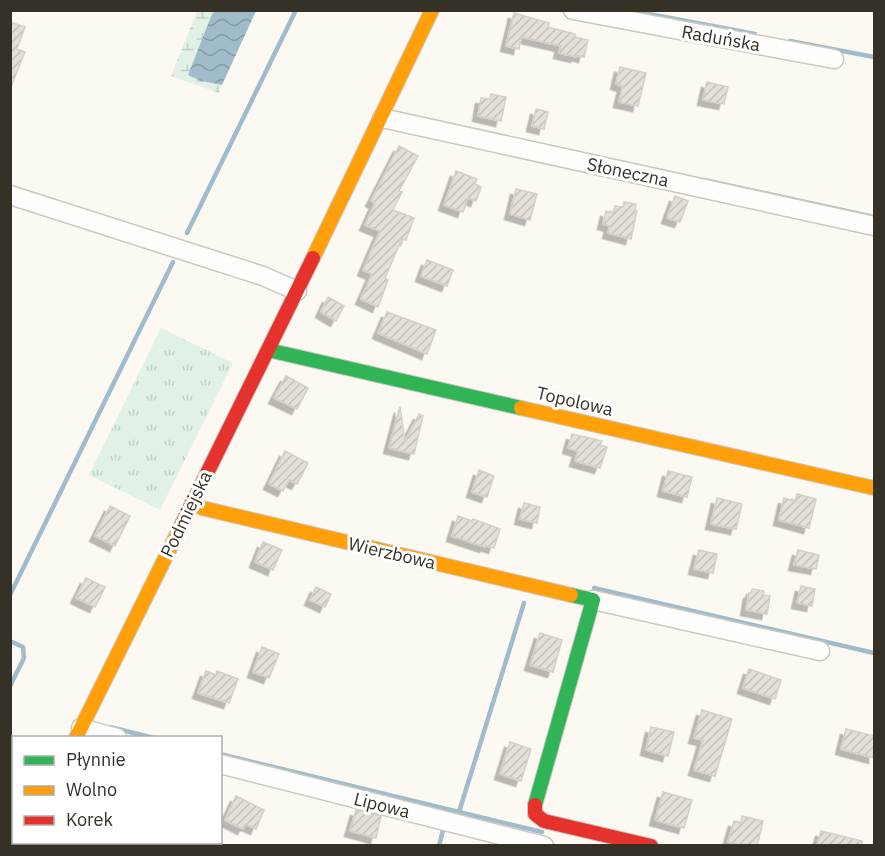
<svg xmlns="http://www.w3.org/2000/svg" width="885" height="856" font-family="'IBM Plex Sans',sans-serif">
	<defs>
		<pattern id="grass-tufts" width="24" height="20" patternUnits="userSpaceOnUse" patternTransform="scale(1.5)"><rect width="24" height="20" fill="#e1f1e5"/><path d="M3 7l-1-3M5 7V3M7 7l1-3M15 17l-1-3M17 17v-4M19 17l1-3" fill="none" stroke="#c2cfc4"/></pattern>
		<pattern id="wetland-marsh" width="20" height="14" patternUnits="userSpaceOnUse" patternTransform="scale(1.5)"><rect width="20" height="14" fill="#e1f1e5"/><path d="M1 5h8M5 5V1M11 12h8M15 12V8" fill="none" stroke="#c2cfc4"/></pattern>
		<pattern id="water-waves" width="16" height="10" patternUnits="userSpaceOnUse" patternTransform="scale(1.5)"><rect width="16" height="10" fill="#a0bccb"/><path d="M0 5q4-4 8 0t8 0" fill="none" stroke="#8399a5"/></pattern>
		<pattern id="building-hatch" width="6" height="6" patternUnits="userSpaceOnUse" patternTransform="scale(1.5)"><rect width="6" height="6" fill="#e4e0d8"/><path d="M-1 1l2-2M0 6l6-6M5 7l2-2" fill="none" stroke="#c4c1b9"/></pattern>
		<filter id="shadow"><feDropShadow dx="-5.5" dy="5.5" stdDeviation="0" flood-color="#0004"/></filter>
	</defs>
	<rect width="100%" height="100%" fill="#fcf9f2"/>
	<path fill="url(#grass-tufts)" d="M161 328 233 363 160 510 89 475Z"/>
	<path fill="url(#wetland-marsh)" d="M197 11H216L212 14 201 81 222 85 219 93 171 76Z"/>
	<path fill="url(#water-waves)" d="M216 10 256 11 222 85 201 81 188 75 212 14Z"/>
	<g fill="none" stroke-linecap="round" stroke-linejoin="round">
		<path stroke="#a0bccb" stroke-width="4.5" d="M628 10 755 34
			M790 41 874 57
			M704 180 874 217
			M187 233 296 10
			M594 588 874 653
			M10 595 173 262
			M10 641 23 647 24 658 10 686
			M110 727 154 738
			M220 754 542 832
			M459 812 524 603
			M439 846 443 830"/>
	</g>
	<path fill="url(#building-hatch)" stroke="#d3d0c8" stroke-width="1.5" filter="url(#shadow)" d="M514 13 549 23 548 27 575 34V37L588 40 584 57 576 55V57L559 53 561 46 521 37 519 49 506 46Z
		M10 22 25 27 17 49 25 52 11 87Z
		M620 67 646 73 638 106 619 102 623 86 616 84Z
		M707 82 728 87 724 104 703 100Z
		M491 94 506 97 501 121 478 116 481 98 490 99Z
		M536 109 548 112 544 129 532 126Z
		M399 146 418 156 399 191 402 192 393 210 414 218 406 240 402 239 385 278 388 280 378 307 361 299 372 274 363 270 380 231 365 225 375 203 371 201Z
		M456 171 477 179 475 184 481 187 476 201 468 198 463 212 444 205Z
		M516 189 537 194 530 220 510 214Z
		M675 196 688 201 680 222 667 218Z
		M624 202 636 204 635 210 637 211 631 239 608 233 610 226 603 224 606 211 613 213 615 206 623 207Z
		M427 260 453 270 447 286 421 276Z
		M328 297 344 306 336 321 321 312Z
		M387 312 436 330 427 354 378 333Z
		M286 376 308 388 297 409 274 398Z
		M400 407 405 441 419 414 423 416 414 454 389 448Z
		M572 434 602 441 600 445 607 447 600 468 575 461 578 451 568 448Z
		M285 451 308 463 297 484 289 480 283 491 269 484Z
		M479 470 494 476 487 497 472 492Z
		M668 471 692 477 687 497 663 491Z
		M797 494 816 499 809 528 779 520 784 498 795 501Z
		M717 498 742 504 736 529 711 524Z
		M524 503 540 507 537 523 520 519Z
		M110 506 130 516 115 546 95 536Z
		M458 516 472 521 473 519 500 529 494 548 485 545V547L452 536Z
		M263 542 282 550 273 570 255 562Z
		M699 550 717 554 713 573 694 569Z
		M798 550 819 555 816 569 794 565Z
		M86 578 105 587 95 607 76 598Z
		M801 586 815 589 812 606 797 603Z
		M316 587 331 594 325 607 310 600Z
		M752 589 764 591 763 595 770 596 767 614 746 610 749 593H751Z
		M540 633 562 640 553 672 530 665Z
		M262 647 279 654 269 678 253 672Z
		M749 669 781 680 775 699 743 688Z
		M206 671 216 675 217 671 238 679 229 703 198 693Z
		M702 710 732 719 715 776 694 770 703 740 694 738Z
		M651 727 674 732 668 756 646 750Z
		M846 729 874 736V758L841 749Z
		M510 742 531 749 521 781 500 774Z
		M663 792 692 800 684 828 655 820Z
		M236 796 264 810 256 829 245 824 243 829 225 820Z
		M356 810 381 816 376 838 350 831Z
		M742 816 763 821 757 846H742L728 842 734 821 741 823Z
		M821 831 862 841V846H817Z"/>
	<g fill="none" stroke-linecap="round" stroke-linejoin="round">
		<g stroke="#ccc8c0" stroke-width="21">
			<path id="street" d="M573 10 834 59
				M382 118 874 226
				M10 195 263 276 297 291
				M593 600 820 651
				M81 728 117 738
				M220 764 544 846
				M23 846 25 842"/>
		</g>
		<g stroke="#ccc8c0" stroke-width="16">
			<path id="fast" d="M268 350 521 408
				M535 805 593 600 571 595"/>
		</g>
		<g stroke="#ccc8c0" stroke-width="16">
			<path id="slow" d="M313 258 432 10
				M521 408 874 488
				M192 502 202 508 571 595
				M76 738 182 524"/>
		</g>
		<g stroke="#ccc8c0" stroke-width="16">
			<path id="jam" d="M182 524 313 258
				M535 805V814L544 821 651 846"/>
		</g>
		<use href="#street" stroke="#fffefd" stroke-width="18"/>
		<use href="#fast" stroke="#30b455" stroke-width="14"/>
		<use href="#slow" stroke="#ff9f0a" stroke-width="14"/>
		<use href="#jam" stroke="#e5322d" stroke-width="14"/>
	</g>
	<g text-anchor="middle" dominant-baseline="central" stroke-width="6" stroke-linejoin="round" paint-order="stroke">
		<g font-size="18" fill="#363126" stroke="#fff">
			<text transform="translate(721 38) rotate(10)">Raduńska</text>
			<text transform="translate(628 172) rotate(12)">Słoneczna</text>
			<text transform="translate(575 401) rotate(13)">Topolowa</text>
			<text transform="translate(186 514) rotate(-64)">Podmiejska</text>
			<text transform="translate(392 553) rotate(13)">Wierzbowa</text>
			<text transform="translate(382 805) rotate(14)">Lipowa</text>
		</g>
	</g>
	<rect width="885" height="856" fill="none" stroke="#363126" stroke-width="24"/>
	<rect x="12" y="736" width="210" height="108" fill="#ffffff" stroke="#afada8" stroke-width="1.5"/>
	<rect x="24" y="756" width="30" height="9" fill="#30b455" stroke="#afada8" stroke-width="1.5"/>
	<text x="66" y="766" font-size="18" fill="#363126">Płynnie</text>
	<rect x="24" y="786" width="30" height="9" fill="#ff9f0a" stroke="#afada8" stroke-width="1.5"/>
	<text x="66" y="796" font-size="18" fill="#363126">Wolno</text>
	<rect x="24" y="816" width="30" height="9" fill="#e5322d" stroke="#afada8" stroke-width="1.5"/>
	<text x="66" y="826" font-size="18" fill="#363126">Korek</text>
</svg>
